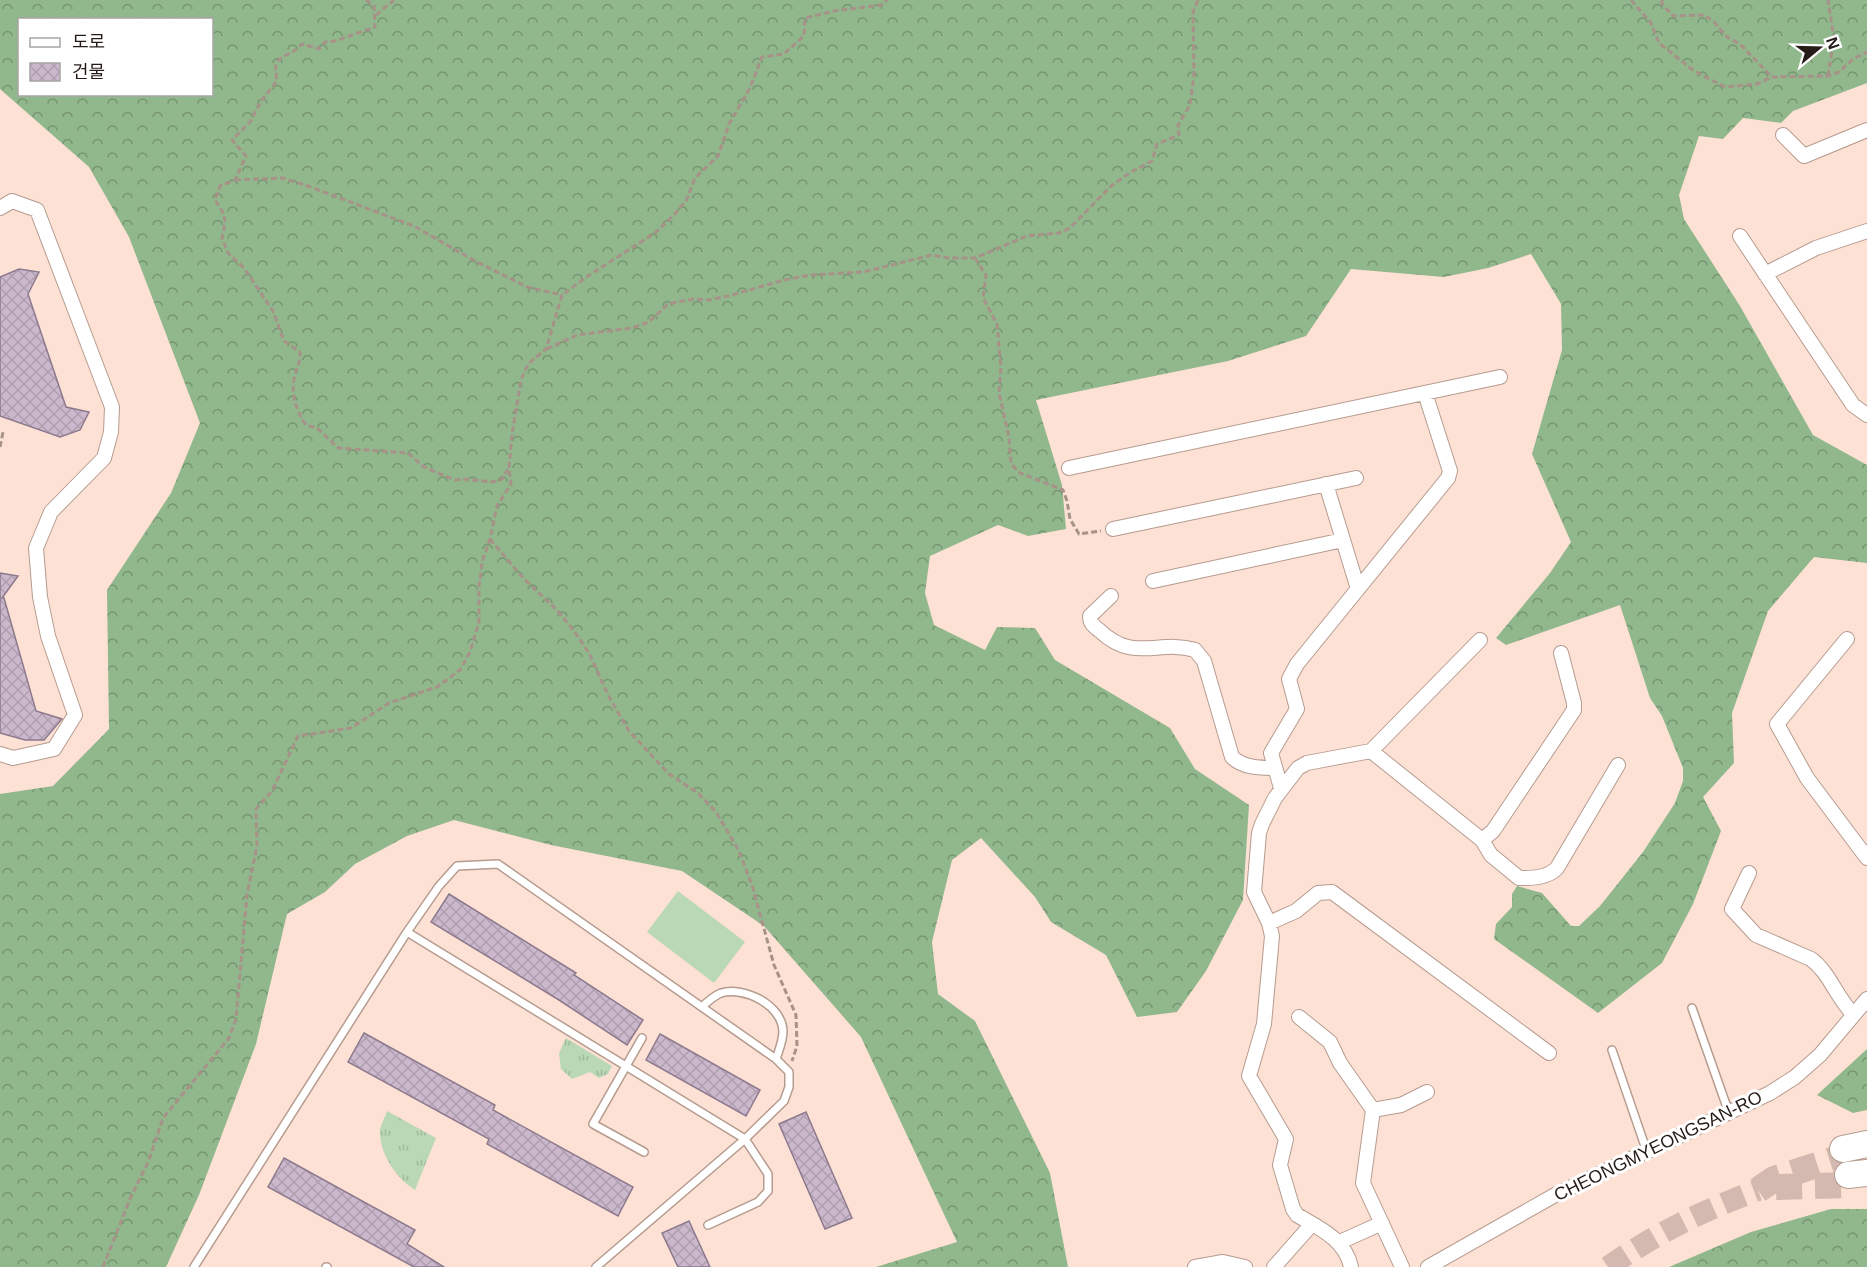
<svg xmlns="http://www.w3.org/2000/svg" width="1867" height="1267" font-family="Arial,'Noto Sans KR',sans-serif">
	<defs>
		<pattern id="grass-tufts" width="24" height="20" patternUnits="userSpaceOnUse" patternTransform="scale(1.5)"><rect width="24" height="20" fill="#bad8b6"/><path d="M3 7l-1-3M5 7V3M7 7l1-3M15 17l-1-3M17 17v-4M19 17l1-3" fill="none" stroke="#a0b99c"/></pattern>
		<pattern id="forest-crowns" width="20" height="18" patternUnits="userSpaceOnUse" patternTransform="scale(1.5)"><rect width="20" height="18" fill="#91b78c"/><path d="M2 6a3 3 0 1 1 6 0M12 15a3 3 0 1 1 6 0" fill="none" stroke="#769471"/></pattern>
		<pattern id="building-cross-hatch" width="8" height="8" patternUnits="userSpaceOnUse" patternTransform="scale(1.5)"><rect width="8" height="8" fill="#ccb8cd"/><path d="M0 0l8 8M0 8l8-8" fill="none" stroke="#af9eaf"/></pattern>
	</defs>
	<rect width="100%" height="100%" fill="#fee1d5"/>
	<path fill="url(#grass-tufts)" d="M566 1038 612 1066 608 1074 599 1078 590 1072 572 1079 561 1069 559 1053Z
		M387 1111 436 1138 415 1190C397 1179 381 1156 380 1134 379 1127 385 1118 387 1111Z"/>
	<path fill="url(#forest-crowns)" fill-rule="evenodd" d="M0 0H1867V83L1793 111 1781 123 1743 118 1723 139 1699 136 1679 195 1684 219 1740 306 1813 435 1867 465V563L1814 557 1768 611 1732 713 1734 763 1703 797 1721 831 1693 904 1662 963 1598 1013 1494 939 1496 924 1512 907V894L1517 886 1542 893 1571 926H1579L1600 906 1643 852 1675 803 1683 781V768L1662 716 1650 698 1620 605 1506 645 1496 638 1550 573 1571 542 1532 454 1562 350 1561 304 1531 254 1488 268 1444 277 1351 269 1306 336 1228 361 1036 400 1062 485 1066 529 1028 536 998 525 930 556 925 593 934 625 985 650 997 627 1035 628 1055 660 1170 728 1195 769 1249 805 1243 900 1206 971 1177 1012 1137 1017 1106 955 1051 922 1035 897 981 838 952 860 932 942 938 994 975 1021 1050 1173 1068 1267H876L957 1242 861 1037 764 926 682 871 551 845 454 820 407 836 355 864 325 892 287 914 256 1044 199 1195 166 1267H0V794L53 786 109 729 107 590 171 493 200 423 129 237 89 167 0 89ZM20 20H212V94H20Z
		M1867 1049V1110L1853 1113 1817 1095Z
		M1831 1209H1867V1267H1669L1751 1232Z"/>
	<path fill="#bad8b6" d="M678 891 745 942 714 983 647 932Z"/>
	<path fill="url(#building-cross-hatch)" stroke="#8c798d" stroke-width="1.5" d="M19 269 39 272 28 294 66 407 89 412 80 430 60 437 0 416V277Z
		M0 573 18 576 2 598H4L36 711 62 719 44 740H25L0 733Z
		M449 894 576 973 574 975 643 1020 627 1045 559 1000 431 922Z
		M364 1033 495 1105 493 1110 633 1187 618 1216 487 1144 489 1139 348 1062Z
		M660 1034 760 1090 746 1116 646 1060Z
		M806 1112 852 1218 825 1229 779 1124Z
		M284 1158 415 1230 407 1244 444 1267H414L268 1187Z
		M689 1221 710 1267H678L662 1233Z"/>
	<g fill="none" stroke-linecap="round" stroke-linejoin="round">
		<path stroke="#d3b9af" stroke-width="22" stroke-dasharray="22 11" stroke-linecap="butt" d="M1608 1267C1655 1234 1704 1210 1758 1190"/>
		<path stroke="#d3b9af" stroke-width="26" stroke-dasharray="26 13" stroke-linecap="butt" d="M1776 1187 1850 1185
			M1758 1190 1774 1179 1845 1156"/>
		<g stroke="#b69b8f" stroke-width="10">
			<path id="lane" d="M407 932 745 1139 768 1174V1191L758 1202 708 1225
				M702 1007C707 1002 714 996 721 993 744 986 782 1005 783 1031 783 1041 779 1050 776 1059
				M1692 1008 1729 1113
				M642 1038 593 1124 644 1152
				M1612 1050 1647 1152
				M194 1267 407 932 439 886 457 866 498 864 776 1059 789 1072V1087L784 1101 745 1139 596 1267
				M326 1267H327"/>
		</g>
		<g stroke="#b69b8f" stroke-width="16">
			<path id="street" d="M1783 135 1804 156 1867 130
				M0 208 12 201 37 210 112 407 111 432 104 458 51 512 36 548 40 597 48 636 75 715 54 749 13 758 0 754
				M1740 236 1853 405 1867 415
				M1765 274 1816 248 1867 231
				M1069 468 1500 377
				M1326 484 1358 589
				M1113 529 1356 478
				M1153 581 1343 540
				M1111 596 1090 616C1090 624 1094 626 1100 631 1134 663 1159 639 1195 650L1204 661 1232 757C1243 768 1261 768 1275 768
				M1847 639 1777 724 1807 778 1867 858
				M1371 751 1482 840 1491 855 1519 878C1532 878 1548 878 1557 868L1618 765
				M1281 788 1271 753 1297 709 1289 679 1297 664 1448 478 1450 471 1425 393
				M1482 840 1493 831 1574 710V703L1561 653
				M1749 873 1732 909 1756 935 1811 959C1830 973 1836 997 1853 1014
				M1269 923 1296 911 1318 893 1332 892 1549 1053
				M1299 1017 1330 1042 1340 1063 1373 1110 1363 1183 1402 1267
				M1373 1110 1401 1105 1427 1092
				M1340 1242 1382 1223
				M1195 1267 1223 1262 1245 1267
				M1274 1267 1312 1224
				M1351 1267C1345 1239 1319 1228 1297 1215L1293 1209 1280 1165 1286 1139 1249 1076 1264 1024 1272 936 1269 923 1254 892 1259 833 1262 824 1275 798 1298 768 1307 763 1371 751 1480 640
				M1428 1267 1555 1195 1770 1093 1795 1077 1820 1055 1867 999"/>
		</g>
		<g stroke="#b69b8f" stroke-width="28">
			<path id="highway" d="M1843 1149 1867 1144
				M1848 1175 1867 1173"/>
		</g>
		<path stroke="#a79289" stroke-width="3" stroke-dasharray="6 3" stroke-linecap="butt" d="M366 0 374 6 375 27 335 41 325 42 319 49 302 44C286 62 271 50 277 81L261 101 250 122 232 140 246 156 235 180 220 186 215 200 224 214 225 224 222 238 228 253 244 268 273 311 284 341 300 352C301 362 297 366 295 375 290 394 296 410 306 425L317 428 338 448 408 453 424 467 455 480 463 479 493 482 502 479 508 469
			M1631 0 1651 23 1659 43 1694 71 1725 87 1757 84 1772 77 1828 76 1839 72 1853 59 1867 52
			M1662 0V4L1673 16 1705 15 1715 23 1727 37 1740 44 1772 77
			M376 15 394 0
			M1828 76 1834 39 1828 0
			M235 180 283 178 308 186 414 226 475 261 527 287 562 295
			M975 258 986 275 983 298 997 324 1001 367 999 393 1009 437 1011 463 1018 472 1063 490 1067 501 1070 519 1079 534 1101 531
			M547 349 577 335 632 328 649 322 667 305 676 302 694 299 709 300 728 296 784 280 811 275 863 272 932 255 948 258H975L1027 236 1059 233 1070 228 1111 186 1131 172 1152 161 1157 144 1179 135 1178 125 1190 105 1194 75 1193 12 1198 0
			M0 447 3 432
			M490 539 524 579 557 610 574 631 589 653 608 695 629 731 669 774 698 793 716 812 739 851 752 885 774 965 796 1015 797 1046 792 1061
			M103 1267 130 1199 149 1160 163 1118 229 1038 236 1019 247 895 257 846 256 809 272 791 298 736 351 728 389 703 437 687 460 670 470 652 479 622V588L482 562 490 539 497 506 511 484 509 468 512 434 521 380 528 364 546 349 562 295 588 276 655 233 675 214 687 199 695 178 718 156 729 124 750 88 762 57 784 54 804 36 805 18 834 11 881 5 887 0"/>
		<use href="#lane" stroke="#fff" stroke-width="7"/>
		<use href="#street" stroke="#fff" stroke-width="14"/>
		<use href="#highway" stroke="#fff" stroke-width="26"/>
	</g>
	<g text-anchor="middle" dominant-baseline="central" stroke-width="6" stroke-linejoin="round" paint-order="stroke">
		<g font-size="18" fill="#251b17" stroke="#fff">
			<text transform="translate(1658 1146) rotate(-26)">CHEONGMYEONGSAN-RO</text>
		</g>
	</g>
	<rect x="18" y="18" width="195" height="78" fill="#ffffff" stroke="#a8a4a2" stroke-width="1.5"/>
	<rect x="30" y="38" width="30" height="9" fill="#ffffff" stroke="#a8a4a2" stroke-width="1.5"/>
	<text x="72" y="48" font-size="18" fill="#251b17">도로</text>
	<rect x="30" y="63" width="30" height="18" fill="url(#building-cross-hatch)" stroke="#a8a4a2" stroke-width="1.5"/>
	<text x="72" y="78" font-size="18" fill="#251b17">건물</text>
	<g transform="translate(1819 48) rotate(71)" stroke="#ffffff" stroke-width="4.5" paint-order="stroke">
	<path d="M0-4.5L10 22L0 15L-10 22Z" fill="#251b17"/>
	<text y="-9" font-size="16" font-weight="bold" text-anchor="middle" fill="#251b17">N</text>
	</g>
</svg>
